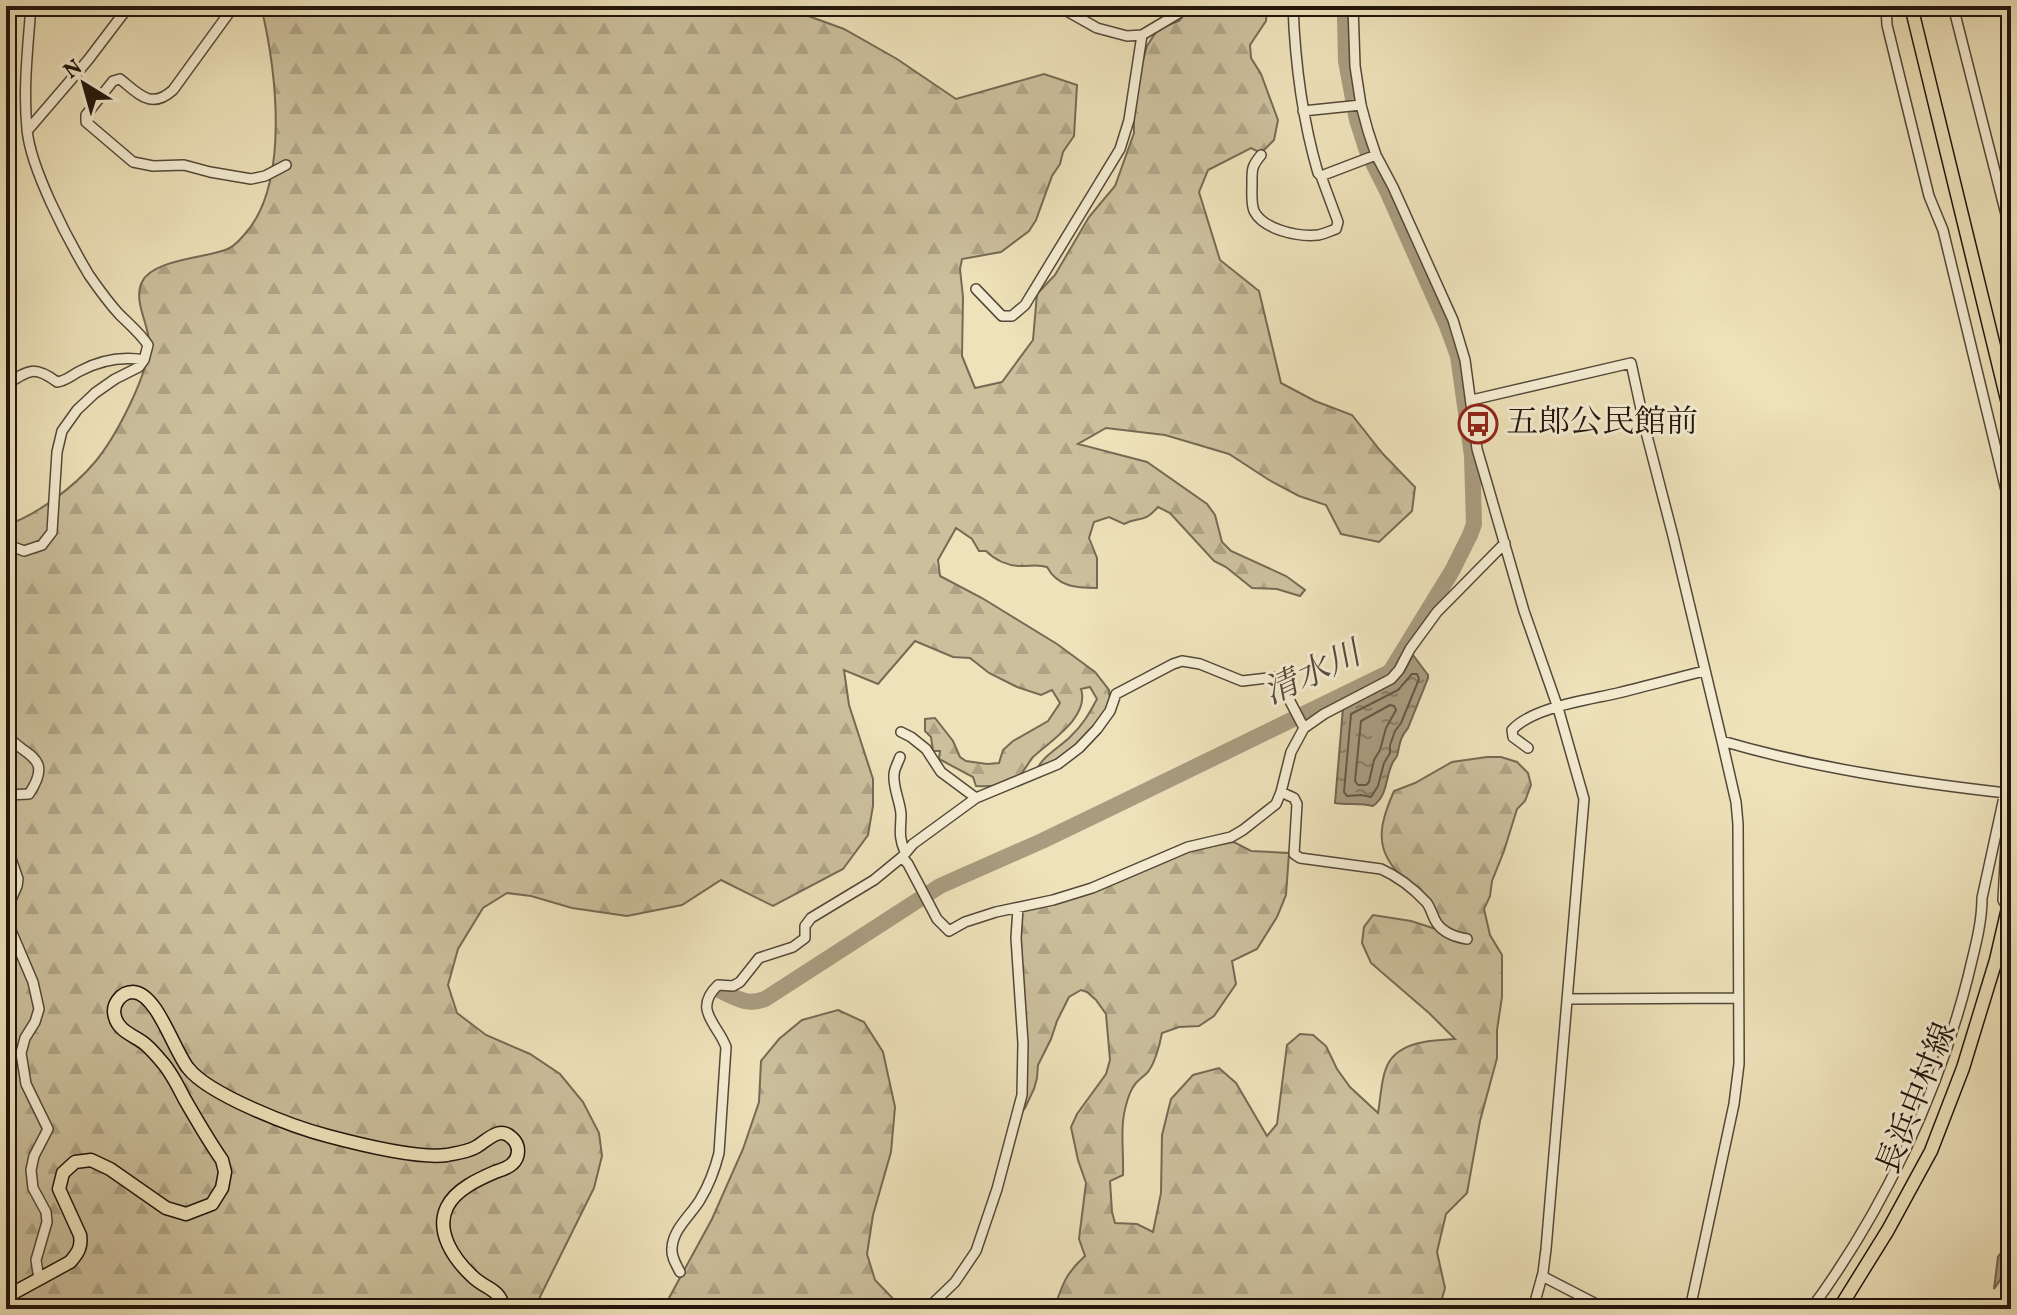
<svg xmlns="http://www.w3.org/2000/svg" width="2017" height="1315" font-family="Vollkorn,'Noto Serif JP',serif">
	<defs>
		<pattern id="forest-firs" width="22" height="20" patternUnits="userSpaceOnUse" patternTransform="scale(2)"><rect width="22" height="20" fill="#cbbf9c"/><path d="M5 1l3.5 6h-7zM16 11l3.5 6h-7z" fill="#aea385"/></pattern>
		<pattern id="water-ripples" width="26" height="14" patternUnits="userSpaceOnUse" patternTransform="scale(2)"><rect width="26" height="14" fill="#a89c7f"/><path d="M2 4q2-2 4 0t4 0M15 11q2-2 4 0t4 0" fill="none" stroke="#887e66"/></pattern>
	</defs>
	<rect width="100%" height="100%" fill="#eee2ba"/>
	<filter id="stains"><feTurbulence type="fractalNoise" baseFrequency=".0025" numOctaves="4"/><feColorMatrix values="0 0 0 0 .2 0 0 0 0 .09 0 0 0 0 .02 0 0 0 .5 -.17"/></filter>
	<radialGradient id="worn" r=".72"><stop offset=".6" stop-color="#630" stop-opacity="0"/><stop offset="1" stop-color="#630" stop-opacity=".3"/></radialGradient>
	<path fill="url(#forest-firs)" stroke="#766a54" stroke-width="2" d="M261 6H781L844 29 897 59 956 99 1044 74 1077 85 1074 136 1063 152 1060 164 1052 176 1036 220 1029 231 1001 252 962 259 960 269 963 297 962 356 975 388 1002 382 1033 340 1037 294 1055 275 1089 217 1115 186 1134 133V111L1139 75 1147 46 1158 29 1179 21 1191 6H1267L1266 21 1250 45 1251 58 1261 74 1278 120 1274 140 1261 153 1251 148 1208 170 1199 192 1220 260 1259 291 1281 383 1315 401 1352 415 1383 454 1415 487 1412 511 1379 542 1341 534 1326 505 1299 496 1269 480 1229 454 1165 435 1106 428 1078 444 1147 462 1207 504 1215 515 1222 542 1231 551 1286 576 1305 590 1300 596 1277 589 1252 588 1226 567 1214 561 1170 513 1158 507C1143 524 1140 516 1124 524L1109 517 1094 522 1089 538 1097 558V588C1076 588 1058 587 1047 567 1037 564 1032 566 1021 566 1008 566 995 560 986 551H979L972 539 956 528 938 560 940 576 982 598 1057 644 1095 672 1109 690 1110 700 1104 714 1087 736 1065 755 1037 769C1043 756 1060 747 1070 737 1082 726 1089 714 1097 699L1090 687 1081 689C1090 717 1050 741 1033 757 1028 763 1024 772 1018 777 1007 786 989 787 976 786L973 777 939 759 940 751H933L931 737 925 731V719L935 718 953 741 960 757 966 761 987 764 999 763 1003 750 1013 741 1048 721 1060 703 1052 690 1041 695 1017 687 989 673 970 658 953 657 915 641 878 684 844 670 849 705 873 779V806L868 835 843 869 773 906 721 880 682 905 627 916 572 908 531 896 507 893 483 908 458 949 448 985 457 1013 486 1035 530 1054 560 1074 583 1102 599 1133 602 1156 594 1188 534 1309H6V525C36 516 75 486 95 462 115 438 150 373 149 341 148 323 133 300 142 282 152 260 204 258 225 250 233 248 239 241 244 235 291 184 276 69 261 6Z
		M1487 757H1501L1517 762 1528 773 1531 785 1525 801 1517 809 1504 851 1492 881 1490 896 1484 909 1490 935 1502 955V997L1497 1030V1058L1480 1121 1467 1193 1446 1214 1437 1252 1445 1288 1439 1309H1054C1062 1285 1066 1273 1085 1256L1079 1239 1086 1183 1078 1160 1071 1127 1077 1114 1106 1074 1110 1060 1106 1014 1096 1000 1087 992 1081 990 1069 997 1057 1021 1051 1039 1038 1065 1037 1078 1034 1089 1025 1108 1022 1112 1021 933 1022 909 1178 854 1217 845 1234 842 1251 851 1289 853 1286 895 1277 917 1257 949 1232 961 1236 984 1214 1016 1199 1026 1179 1027 1162 1033C1160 1044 1154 1067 1146 1074 1139 1080 1134 1083 1130 1093 1118 1123 1124 1144 1123 1175L1110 1181 1112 1212 1115 1223 1137 1224 1153 1232 1161 1193 1162 1135 1171 1099 1193 1075 1219 1068 1236 1083 1267 1136 1277 1124 1287 1045 1300 1034 1313 1035 1326 1046 1337 1069 1350 1087 1378 1113C1384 1076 1380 1050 1424 1042 1434 1040 1445 1040 1455 1039L1429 1013 1371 963 1362 943 1364 927 1373 915 1411 921 1439 930C1437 912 1433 910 1421 898 1382 858 1370 845 1394 791L1415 783 1452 762Z
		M838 1010 864 1022 883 1052 895 1107 891 1152 873 1215 867 1254 875 1280 903 1309H663L712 1219 743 1149 759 1102 761 1061 779 1039 802 1020Z"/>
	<path fill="url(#water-ripples)" stroke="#726651" stroke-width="2" d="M1413 655 1428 675V678L1408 728C1401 736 1400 742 1398 752 1397 760 1395 757 1392 764 1385 779 1388 795 1373 806 1360 803 1348 805 1335 803L1343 708 1394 683 1404 672Z
		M2011 1239V1264L1994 1289 1998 1257Z"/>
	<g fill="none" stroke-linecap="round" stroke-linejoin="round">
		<path stroke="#645846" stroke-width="2" d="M1412 674H1417L1419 679 1401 723 1395 731 1390 745V753L1384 763 1378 786 1371 797 1361 795 1347 796 1344 792 1351 714 1398 690Z
			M1390 705 1394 706 1396 710 1386 728 1380 750 1374 760 1369 782 1366 785H1358L1355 781 1361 721Z"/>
		<path stroke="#a89c7f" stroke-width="16" d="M719 990C736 998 747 1006 765 999L940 886 1042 841 1127 800 1390 672 1452 571 1470 535 1474 524 1472 456 1458 356 1447 326 1388 193 1367 151 1357 120 1346 61 1345 17 1347 6"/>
		<g stroke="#544838" stroke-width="12">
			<path id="minor" d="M234 6 173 90C151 110 139 94 120 79L113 81 86 115V122L133 162 153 166 184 165 210 172 251 179 265 176 286 165
				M1058 6 1097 28 1127 36 1142 35 1179 13 1184 6
				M1353 6 1355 66 1361 105 1368 131 1376 155 1393 187 1453 320 1465 360 1477 449 1489 490 1524 611 1558 708 1584 799 1546 1249 1543 1273 1533 1309
				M1886 6 1887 25 1929 196 1943 230 2011 511
				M1953 6 2011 234
				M1303 111 1361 105
				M27 131 88 60 129 6
				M1261 155C1251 167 1252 170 1252 185 1252 193 1251 203 1254 211 1264 230 1298 237 1318 235 1324 234 1330 231 1336 229L1338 222 1321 176 1318 173C1302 118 1295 62 1293 6
				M1321 176 1376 155
				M976 289 1002 316H1012L1025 305 1120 149 1129 120 1142 35
				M6 385C28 370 34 365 57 382 66 381 72 375 80 371 101 360 121 356 144 360
				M1472 400 1631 363 1646 432 1673 536 1722 741 1736 802 1738 824 1739 1064 1734 1104 1690 1309
				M6 544 24 551 42 545 52 532 57 452 62 431 77 410 95 393 115 379 139 367 144 360 148 345C140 333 129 324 119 314 108 302 98 288 89 275 68 240 30 168 27 129 23 88 28 46 31 6
				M901 732 911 737 926 749 941 772 976 798
				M6 734C23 757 55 755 29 794L6 795
				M1722 741C1814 768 1910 782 2006 793V845L2003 900 2009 911
				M1528 748 1513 737 1512 730C1533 707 1588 700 1618 693 1647 686 1676 678 1704 671
				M900 757C898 763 894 769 894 775 893 788 900 801 901 814 901 830 898 836 905 852
				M1281 792 1294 798 1297 804 1294 854 1300 858 1381 869C1399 877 1414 889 1427 903 1431 909 1432 914 1435 920 1441 932 1455 937 1467 939
				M6 844 18 879 17 886 7 909V921L33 982 39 1009 35 1022 25 1038 21 1053 26 1084 48 1129 34 1156 31 1170 33 1188 46 1212 47 1222 36 1260 39 1279
				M902 857 908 864 937 919 949 931 965 922 996 912 1053 900 1092 888 1188 847 1231 837 1243 830 1276 804 1281 792 1291 752 1304 728 1324 714 1391 679 1399 670 1410 649 1437 612 1505 543
				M2011 945C2010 956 2007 968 2011 977
				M1567 999 1738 998
				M2009 1134 2011 1133
				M680 1272C676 1264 671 1257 672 1248 673 1229 691 1215 700 1200 709 1185 715 1169 719 1153L726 1047C718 1024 692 1010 718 985L733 986 740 982 759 958 793 947 805 938V926L811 918 874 880 902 857 913 844 976 798 1058 764 1079 748 1097 729 1110 711 1116 694 1173 664 1182 661 1200 664 1242 681 1276 677 1280 682 1304 728
				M1542 1276 1606 1309
				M927 1309 955 1282 976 1251 997 1189 1022 1095 1023 1043 1016 938 1018 908
				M1811 1309C1883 1211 1938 1095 1968 977 1974 951 1982 925 1982 898L2011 765"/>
		</g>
		<g stroke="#20150c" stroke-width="15">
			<path id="major" d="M1911 6 2011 416
				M6 1297 70 1262C78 1253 82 1247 80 1235L59 1189 63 1173 75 1162 91 1160 110 1169 166 1208 186 1214 212 1204 222 1188 225 1172 222 1160C208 1140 196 1119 184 1098 178 1086 171 1072 162 1062 157 1056 151 1049 145 1044 135 1036 118 1031 115 1017 111 1005 121 992 133 992 157 993 174 1051 188 1068 209 1095 293 1127 328 1136 358 1144 417 1159 447 1155 457 1153 467 1152 476 1147 487 1141 499 1125 512 1138 520 1145 520 1157 512 1164 508 1168 501 1170 495 1172 479 1179 456 1189 447 1207 435 1232 454 1259 472 1276 486 1290 499 1287 504 1309
				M1839 1309 1888 1230 1931 1151 1963 1068 1996 960 2011 895"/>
		</g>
		<use href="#minor" stroke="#f4ecd2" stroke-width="9"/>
		<use href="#major" stroke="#eee2ba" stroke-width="12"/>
	</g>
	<defs>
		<g id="bus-ring" transform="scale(2)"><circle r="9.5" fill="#f4ecd2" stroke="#8f2418" stroke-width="1.5"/><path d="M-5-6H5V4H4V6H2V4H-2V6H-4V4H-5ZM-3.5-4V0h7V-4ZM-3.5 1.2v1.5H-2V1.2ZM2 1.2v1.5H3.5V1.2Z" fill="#8f2418"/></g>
	</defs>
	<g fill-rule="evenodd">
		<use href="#bus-ring" x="1478" y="424"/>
	</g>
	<g text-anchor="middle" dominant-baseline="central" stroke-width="6" stroke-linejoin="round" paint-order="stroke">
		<g font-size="32" fill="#20150c" stroke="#f4ecd2" text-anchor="start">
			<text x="1506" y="424">五郎公民館前</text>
		</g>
		<g font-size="32" fill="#20150c" stroke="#f4ecd2">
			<text transform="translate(1918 1099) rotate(-68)">長浜中村線</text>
		</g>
		<g font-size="34" font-style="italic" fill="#564b3a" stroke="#f4ecd2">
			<text transform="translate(1313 675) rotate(-25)">清水川</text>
		</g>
	</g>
	<rect width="2017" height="1315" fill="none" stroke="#eee2ba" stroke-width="32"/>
	<rect x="8" y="8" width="2001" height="1299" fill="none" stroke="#20150c" stroke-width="4"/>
	<rect x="16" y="16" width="1985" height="1283" fill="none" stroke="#20150c" stroke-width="2"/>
	<g transform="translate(84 84) rotate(323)" stroke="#f4ecd2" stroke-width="6" paint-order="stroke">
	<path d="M0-6L14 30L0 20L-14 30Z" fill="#20150c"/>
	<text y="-12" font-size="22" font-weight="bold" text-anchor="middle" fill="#20150c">N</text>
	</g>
	<rect width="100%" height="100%" filter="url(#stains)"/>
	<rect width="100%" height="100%" fill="url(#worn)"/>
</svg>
